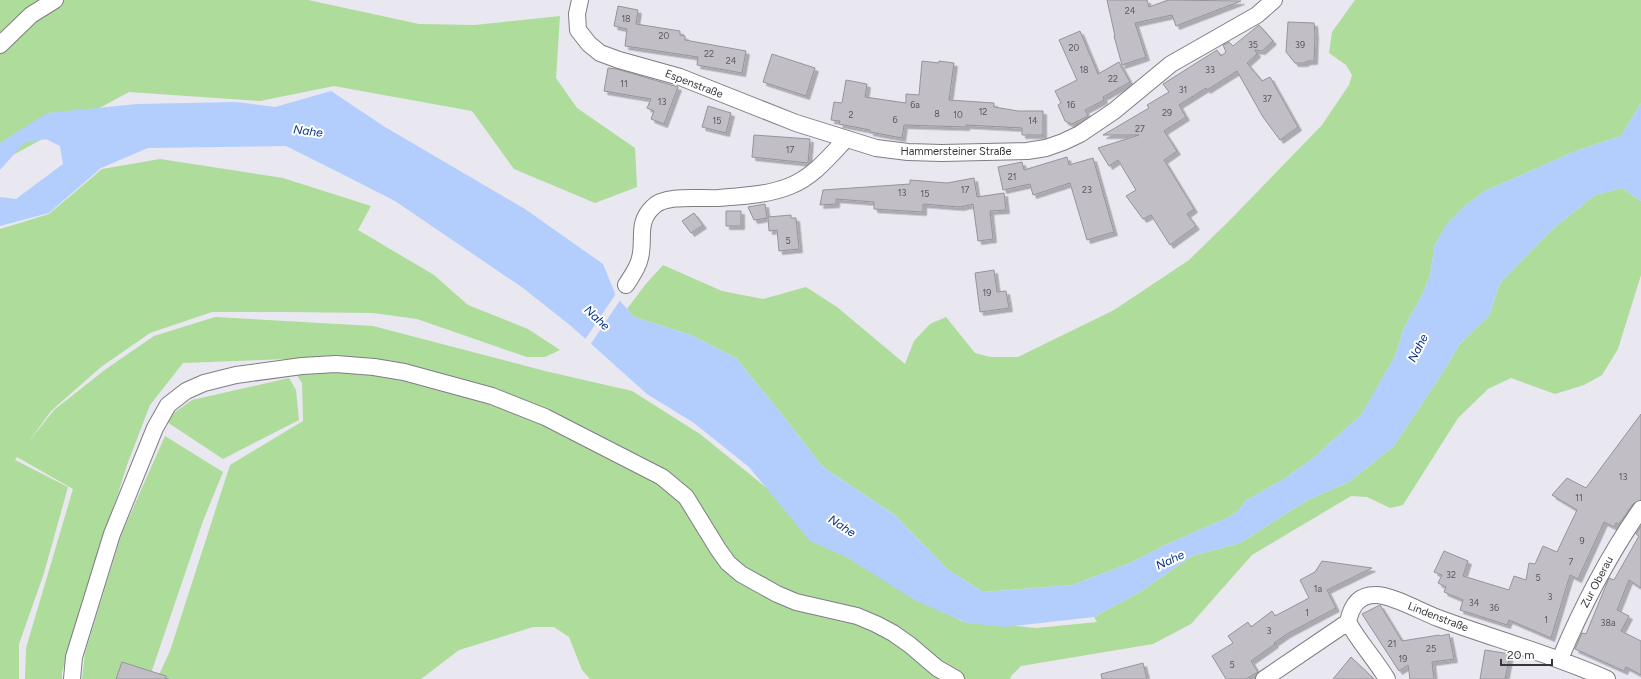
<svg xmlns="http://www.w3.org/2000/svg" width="1641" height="679" font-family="Figtree,sans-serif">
	<defs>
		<filter id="shadow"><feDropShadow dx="3.5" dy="3.5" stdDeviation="0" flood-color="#0004"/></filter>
	</defs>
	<rect width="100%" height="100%" fill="#e9e7f0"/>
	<path fill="#aedc9a" d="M0 0H308L419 24 475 25 560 16 556 78 577 108 635 148 637 187 595 203 514 169 472 111 334 86 260 101 129 92 0 162Z
		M1355 0H1641V103L1621 136 1576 151 1485 191 1467 204 1447 224 1433 248V257L1430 276 1421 297 1404 328 1395 356 1374 393 1361 415 1312 459 1284 479 1245 501 1241 508 1231 516 1165 545 1128 564 1072 585 983 592 947 569 895 515 823 467 777 408 736 358 691 335 634 317 627 309 645 285 663 265 722 291 763 299 806 287 837 307 905 364 914 341 930 324 946 317 975 353 990 357H1018L1114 310 1189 260 1230 220 1322 125 1349 85 1352 75 1346 65 1329 53 1332 32Z
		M160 159 283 178 371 206 358 230 434 275 468 305 528 329 560 350 545 357H527L417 319 373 313 286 312H212L150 333 101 367 51 411 27 444 54 410 106 369 154 336 215 317 373 326 545 371 632 391 700 434 858 562 961 621 1037 628 1097 622 1094 617 1140 592 1192 556 1240 543 1306 501 1349 482 1394 446 1440 377 1460 344 1489 316 1500 283 1554 228 1595 195 1622 188 1641 201V275L1618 349 1602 375 1584 385 1555 394 1511 378 1488 389 1458 418 1403 505 1390 508 1367 497 1351 496 1252 555 1191 624 1153 644 1021 666 1012 675 1010 679H590L582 670 569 637 554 627H533L459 650 421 679H157L170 651 230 465 303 421 302 383 286 359 183 363 150 405 127 465 62 672V679H25L26 648 73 489 17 457 15 460 68 487 44 573 19 644V679H0V229L49 214 102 169Z
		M289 378 296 390 299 420 223 459 164 420 192 400Z
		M165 436 223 472 203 521 149 679H82L85 653 122 533Z"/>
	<path fill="#b3cefd" d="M331 91 385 127 525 209 603 264 616 296 634 317 691 335 736 358 777 408 823 467 895 515 947 569 983 592 1072 585 1128 564 1165 545 1231 516 1241 508 1245 501 1284 479 1312 459 1361 415 1395 356 1404 328 1421 297 1430 276 1433 257V248L1447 224 1467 204 1485 191 1576 151 1621 136 1641 103V201L1622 188 1595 195 1554 228 1500 283 1489 316 1460 344 1440 377 1394 446 1349 482 1306 501 1240 543 1192 556 1140 592 1094 617 1005 627 967 623 914 600 848 558 810 541 749 467 694 423 647 394 571 326 523 288 395 201 348 177 286 146 148 148 101 168 49 213 0 226V197L16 199 63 164 60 146 46 139 24 143 0 170V143L47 113 137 104 236 102 275 107Z"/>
	<path fill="#e9e7f0" d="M617 292 621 299 590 345 584 341Z"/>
	<path fill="#c2bec6" stroke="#96939a" filter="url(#shadow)" d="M1107 0H1147L1149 7 1168 0 1241 1 1176 26 1172 15 1135 23 1146 57 1122 65 1114 36H1115Z
		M618 6 638 10 636 24 680 31V35L685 36V40L746 51 742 73 697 65 698 57 625 46 627 29 614 26Z
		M1288 22 1314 23 1315 35 1314 61H1308L1304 63H1295L1286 52Z
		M1259 25 1273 41 1262 51 1255 50 1257 54 1247 63 1262 81 1270 77 1298 127 1280 140 1263 117 1237 71 1207 90 1206 88 1179 105 1186 117 1164 131 1177 151 1164 160 1194 209 1187 214 1196 226 1170 245 1151 215 1143 219 1126 196 1136 190 1118 160 1109 166 1098 148 1139 135H1103L1149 108 1147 105 1169 92 1163 84 1217 50 1221 56 1226 52 1223 45 1229 42 1233 46Z
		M1080 31 1098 74 1119 62 1130 82 1103 97 1104 100 1085 110 1088 116 1072 124 1065 121 1058 105 1061 103 1055 91 1077 80 1059 40Z
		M772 54 815 68 806 96 763 82Z
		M922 61 939 63V61L954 63 949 100 994 103V107L1018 111H1043V135H1022V128L966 125V127L904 125 902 138 870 132V130L839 124 840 121 831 120 834 102 842 103 846 80 867 84 865 97 906 103V94L919 95Z
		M608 68 617 69 678 87 664 124 651 119 654 111 647 108 651 99 604 91Z
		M708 106 731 113 726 133 702 127Z
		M754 135 810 139 808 163 752 157Z
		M1067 157 1069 165 1093 158 1114 232 1087 240 1070 183 1033 195 1030 184 1003 190 998 167 1022 162 1024 170Z
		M974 178 977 197 1004 193 1006 210 990 211 993 239 978 241 973 204 960 207 923 204V212L874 209V202L836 199V204L820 205 823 190 910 184V180L947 183Z
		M765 204 767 218 754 220 748 207Z
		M726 211H741V226H726Z
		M694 213 703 225 691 233 682 221Z
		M791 215V218H796L799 249 779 251 777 230 769 231 768 217Z
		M994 270 997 292 1006 291 1009 308 980 312 975 273Z
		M1641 414V500L1633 504 1619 524 1616 523 1614 527 1604 522 1578 579 1570 575 1551 638 1509 620 1507 625 1460 610 1463 600 1444 592 1446 587 1438 583 1442 575 1434 572 1444 551 1468 561 1463 576 1509 590 1514 576 1526 580 1529 563 1535 564 1543 546 1557 552 1577 510 1552 495 1567 478 1586 488Z
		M1641 526V588L1629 580 1617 610 1629 616 1621 631 1641 641V675L1626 667 1624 671 1575 649 1582 633 1586 634 1609 578 1614 580 1639 536 1636 534Z
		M1322 561 1372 568 1327 590 1336 608 1287 634 1274 643 1275 644 1251 661 1258 672 1246 679H1226L1212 656 1233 643 1228 636 1248 622 1251 627 1272 611 1275 616 1309 598 1300 580 1315 572Z
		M1380 605 1402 641 1439 635 1440 636 1449 634 1454 659 1432 662 1434 679H1410L1408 665 1399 671 1362 614Z
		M1485 650 1510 654 1505 679H1480Z
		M1351 657 1374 679H1333Z
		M122 662 166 676V679H116Z
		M1143 663 1147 679H1102L1101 674Z"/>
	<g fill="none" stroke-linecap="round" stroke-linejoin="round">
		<g stroke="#7f7d84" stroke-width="18">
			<path id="minor" d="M580 0 577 14 578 30 589 44 600 53 619 60 680 77 796 123 876 148 908 152 942 153 1027 151 1046 148 1063 142 1080 134 1114 111 1171 64 1257 15 1274 0
				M0 45 31 15 55 0
				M626 285C631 277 638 268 640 258 645 239 636 223 653 207 665 194 701 199 718 198 742 196 768 195 790 186 813 177 829 157 846 139
				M1560 659C1582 607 1608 556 1641 509
				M72 679 74 657 112 534 155 428 168 405 186 391 204 383 236 375 302 366 336 364 374 367 404 372 492 396 545 417 662 477 686 497 718 549 728 563 741 574 777 594 796 602 857 616 876 624 893 633 910 645 937 668 956 679
				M1264 679 1348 622
				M1387 679C1375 659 1359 642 1348 622 1351 607 1358 595 1375 595 1390 594 1422 612 1438 618 1494 639 1552 654 1607 679"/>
		</g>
		<use href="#minor" stroke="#fff" stroke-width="16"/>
	</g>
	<g text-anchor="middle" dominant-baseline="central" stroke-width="4" stroke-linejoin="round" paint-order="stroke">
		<g font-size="9" fill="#5a585c">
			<text x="1130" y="10">24</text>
			<text x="626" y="18">18</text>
			<text x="664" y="35">20</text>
			<text x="1253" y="44">35</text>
			<text x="1300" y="44">39</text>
			<text x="1074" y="47">20</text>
			<text x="709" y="53">22</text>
			<text x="731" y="60">24</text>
			<text x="1084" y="69">18</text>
			<text x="1210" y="69">33</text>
			<text x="1113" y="78">22</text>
			<text x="624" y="83">11</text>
			<text x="1183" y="89">31</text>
			<text x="1267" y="98">37</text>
			<text x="662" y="101">13</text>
			<text x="915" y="104">6a</text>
			<text x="1071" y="104">16</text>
			<text x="983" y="111">12</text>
			<text x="1167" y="112">29</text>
			<text x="937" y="113">8</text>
			<text x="851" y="114">2</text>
			<text x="958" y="114">10</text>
			<text x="895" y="119">6</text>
			<text x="717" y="120">15</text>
			<text x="1033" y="120">14</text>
			<text x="1140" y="128">27</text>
			<text x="790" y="149">17</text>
			<text x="1012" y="176">21</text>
			<text x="965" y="189">17</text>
			<text x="1087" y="189">23</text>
			<text x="902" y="192">13</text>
			<text x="925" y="193">15</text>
			<text x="788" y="240">5</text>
			<text x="987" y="292">19</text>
			<text x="1623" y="476">13</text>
			<text x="1579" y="497">11</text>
			<text x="1582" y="540">9</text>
			<text x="1571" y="561">7</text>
			<text x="1451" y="574">32</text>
			<text x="1538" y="577">5</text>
			<text x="1318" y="588">1a</text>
			<text x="1550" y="596">3</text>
			<text x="1474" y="602">34</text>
			<text x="1494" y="607">36</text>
			<text x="1307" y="612">1</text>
			<text x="1546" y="619">1</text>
			<text x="1608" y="622">38a</text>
			<text x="1269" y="630">3</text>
			<text x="1392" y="643">21</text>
			<text x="1431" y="648">25</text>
			<text x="1403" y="658">19</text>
			<text x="1232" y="664">5</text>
		</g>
		<g font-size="11" fill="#373639" stroke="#fff">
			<text transform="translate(694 84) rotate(21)">Espenstraße</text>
			<text x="956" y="151">Hammersteiner Straße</text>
			<text transform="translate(1597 582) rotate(-62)">Zur Oberau</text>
			<text transform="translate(1438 617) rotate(21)">Lindenstraße</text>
		</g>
		<g font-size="12" font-style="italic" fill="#043288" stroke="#fff">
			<text transform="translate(308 131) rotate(7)">Nahe</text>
			<text transform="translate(597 318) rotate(43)">Nahe</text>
			<text transform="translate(1418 348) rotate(-63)">Nahe</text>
			<text transform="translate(842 526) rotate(33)">Nahe</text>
			<text transform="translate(1170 560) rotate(-25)">Nahe</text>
		</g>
	</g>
	<path d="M1501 659v6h51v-6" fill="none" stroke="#373639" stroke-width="2"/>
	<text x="1507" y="659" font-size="12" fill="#373639" stroke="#ffffff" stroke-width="3" paint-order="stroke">20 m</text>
</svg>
